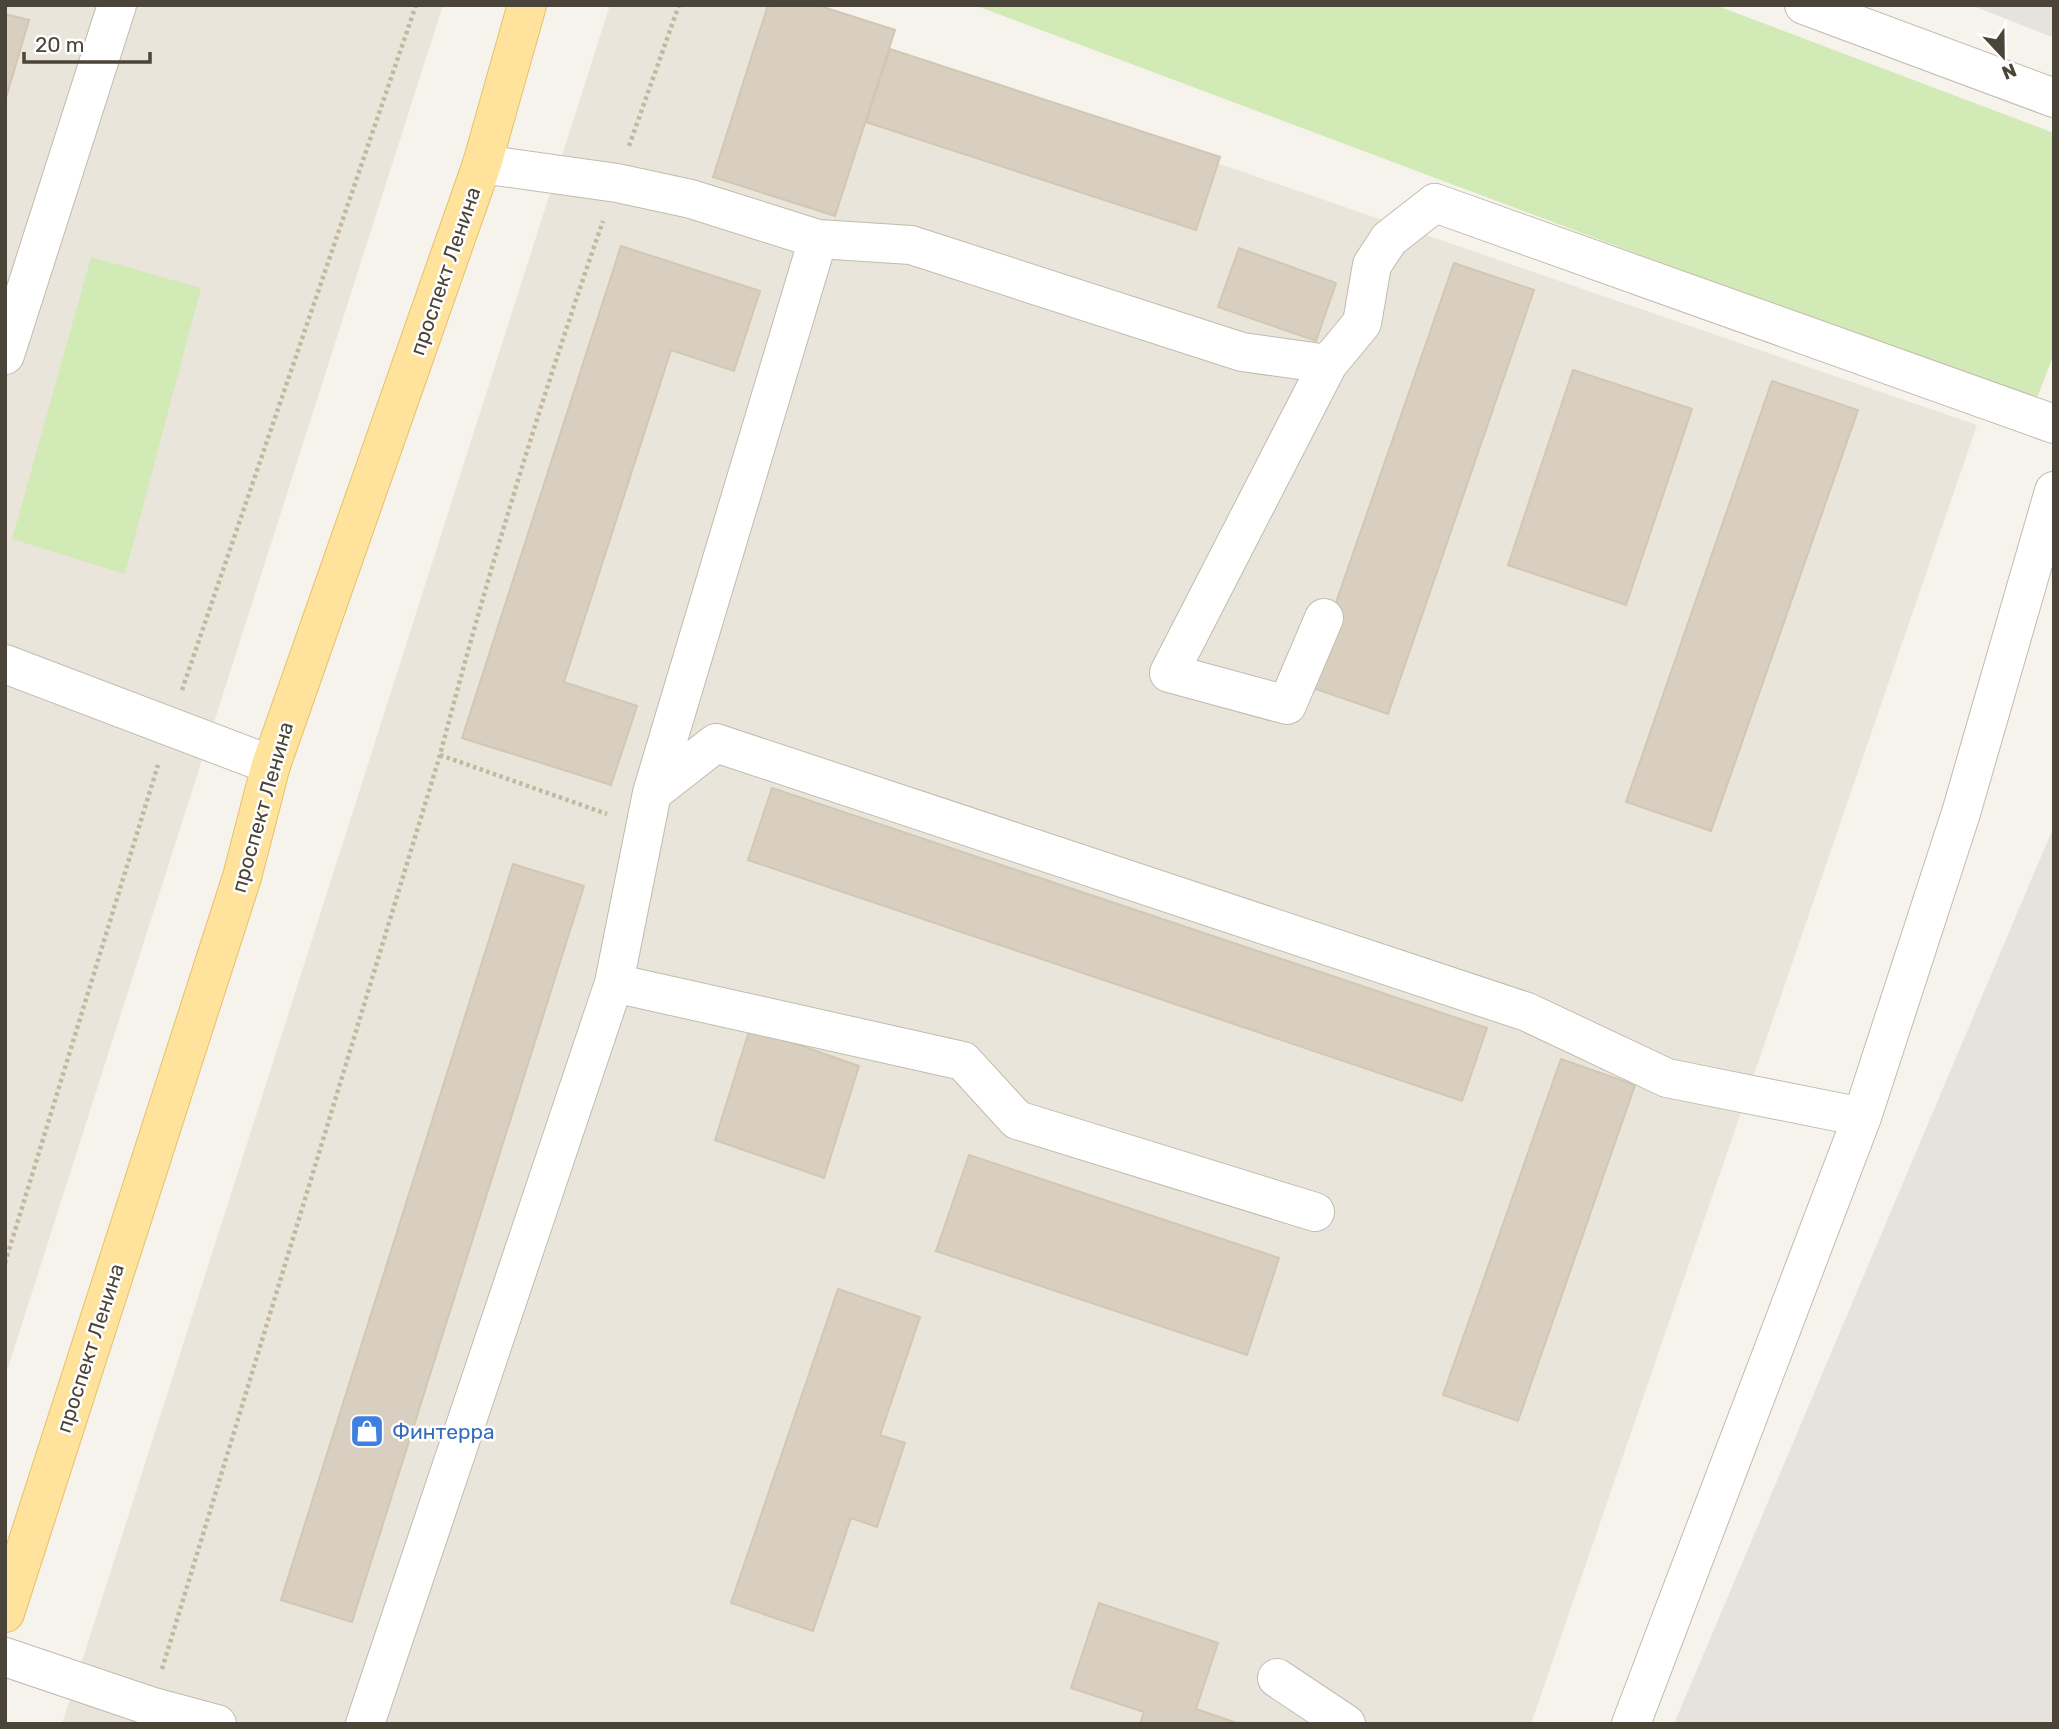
<svg xmlns="http://www.w3.org/2000/svg" width="2059" height="1729" font-family="Rubik,sans-serif">
	<rect width="100%" height="100%" fill="#f6f3ec"/>
	<path fill="#eae5da" d="M5 5H443L5 1377Z
		M610 5H759L1977 425 1531 1724H62Z"/>
	<path fill="#e6e2dd" d="M1971 5H2054V38Z
		M2054 826V1724H1674Z"/>
	<path fill="#d2eab5" d="M974 5H1715L2054 133V354L2035 403Z
		M91 257 201 288 125 574 12 539Z"/>
	<path fill="#d8cfc1" stroke="#d3c7b4" stroke-width="2" d="M768 5H817L895 30 835 216 713 177Z
		M5 14 29 20 5 101Z
		M890 49 1220 157 1196 230 866 122Z
		M621 246 760 291 734 371 671 350 564 682 637 706 611 785 462 738Z
		M1239 248 1336 283 1316 341 1218 307Z
		M1454 263 1534 290 1388 714 1307 686Z
		M1573 370 1692 409 1626 605 1508 565Z
		M1772 381 1858 410 1711 831 1626 802Z
		M772 788 1487 1028 1462 1101 748 860Z
		M513 864 584 886 352 1622 281 1600Z
		M750 1028 859 1066 824 1178 715 1140Z
		M1561 1059 1635 1085 1518 1421 1443 1395Z
		M969 1155 1279 1258 1247 1355 936 1251Z
		M838 1289 920 1317 880 1435 905 1443 877 1527 851 1518 813 1631 731 1603Z
		M1099 1603 1218 1643 1196 1709 1240 1724H1140L1144 1712 1071 1688Z"/>
	<g fill="none" stroke-linecap="round" stroke-linejoin="round">
		<g stroke="#c2bbae" stroke-width="40">
			<path id="minor" d="M1804 5 2054 98
				M482 164 617 183 691 199 818 239 911 245 1242 352 1328 364 1362 323 1372 265 1389 239 1435 203 2054 424
				M5 355 117 5
				M1324 618 1287 705 1169 673 1328 364
				M5 664 271 765
				M652 793 818 239
				M1315 1212 1017 1120 963 1061 614 983 652 793 716 743 1527 1012 1667 1078 1862 1117
				M5 1657 150 1706 217 1724
				M1277 1678 1346 1724
				M365 1724 614 983
				M1631 1724 1862 1117 1961 813 2054 491"/>
		</g>
		<g stroke="#e6c16a" stroke-width="40">
			<path id="major" d="M5 1613 242 877 271 765 482 164 527 5"/>
		</g>
		<path stroke="#c4b79f" stroke-width="4.5" stroke-dasharray="3.5 3.5" stroke-linecap="butt" d="M629 146 679 5
			M182 690 416 5
			M440 755 607 814
			M5 1263 158 765
			M162 1669 440 755C487 575 542 396 603 221"/>
		<use href="#minor" stroke="#fff" stroke-width="38"/>
		<use href="#major" stroke="#ffe39c" stroke-width="38"/>
	</g>
	<defs>
		<g id="shop-square" transform="scale(1.75)"><rect x="-9" y="-9" width="18" height="18" rx="4" fill="#3f7fe0" stroke="#fff"/><path d="M-5-2.5h2.3a2.7 3.5 0 0 1 5.4 0H5L5.5 6h-11ZM-1.5-2.5h3a1.5 2.3 0 0 0-3 0Z" fill="#fff"/></g>
	</defs>
	<g fill-rule="evenodd">
		<use href="#shop-square" x="367" y="1431"/>
	</g>
	<g text-anchor="middle" dominant-baseline="central" stroke-width="5" stroke-linejoin="round" paint-order="stroke">
		<g font-size="21" fill="#4b4439" stroke="#fff">
			<text transform="translate(445 271) rotate(-71)">проспект Ленина</text>
			<text transform="translate(262 807) rotate(-74)">проспект Ленина</text>
			<text transform="translate(90 1348) rotate(-72)">проспект Ленина</text>
		</g>
		<g font-size="21" fill="#366cbe" stroke="#fff" text-anchor="start">
			<text x="392" y="1431">Финтерра</text>
		</g>
	</g>
	<rect width="2059" height="1729" fill="none" stroke="#4b4439" stroke-width="14"/>
	<g transform="translate(2003 56) rotate(158)" stroke="#ffffff" stroke-width="5" paint-order="stroke">
	<path d="M0-5L12 26L0 18L-12 26Z" fill="#4b4439"/>
	<text y="-10" font-size="19" font-weight="bold" text-anchor="middle" fill="#4b4439">N</text>
	</g>
	<path d="M24 52v10h126v-10" fill="none" stroke="#4b4439" stroke-width="3.5"/>
	<text x="35" y="52" font-size="21" fill="#4b4439" stroke="#ffffff" stroke-width="5" paint-order="stroke">20 m</text>
</svg>
